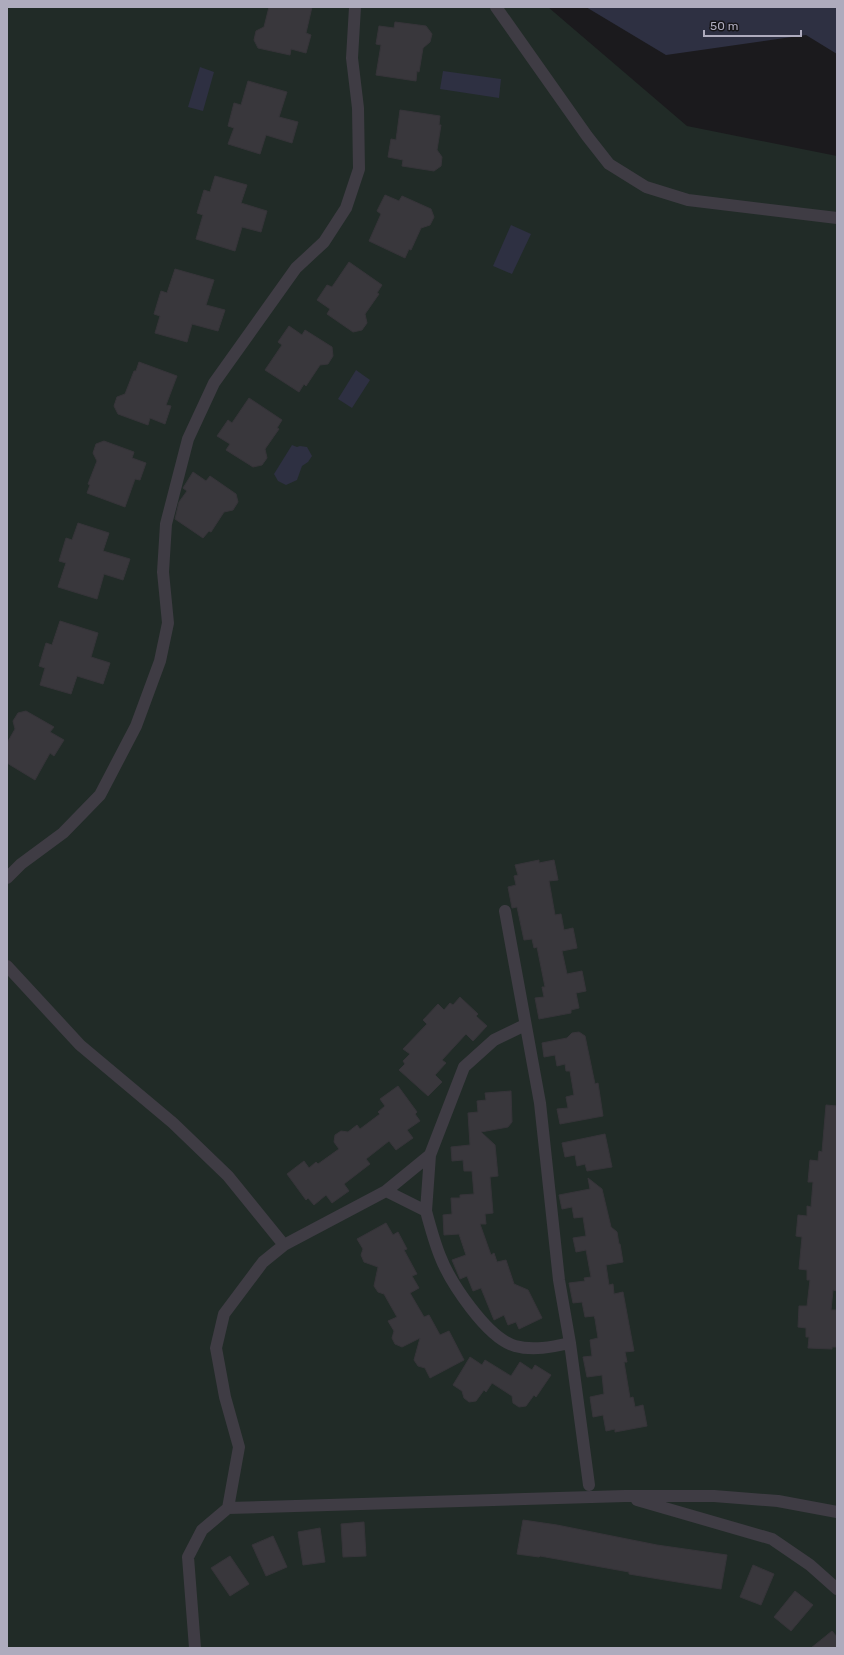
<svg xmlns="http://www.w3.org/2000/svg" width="844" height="1655" font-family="Rubik,sans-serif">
	<rect width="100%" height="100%" fill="#1b1a1d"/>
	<path fill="#212b27" d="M7 7H548L687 126 837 156V1648H7Z"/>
	<path fill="#2e3042" d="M586 7H837V54L806 35 666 55Z
		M200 67 214 72 203 111 188 107Z
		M443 71 501 79 499 98 440 89Z
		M511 225 531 234 512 274 493 266Z
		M356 370 370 380 352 408 338 399Z
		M292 445 297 447 300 446 307 447 312 456 308 462 302 466 297 480 286 485 278 481 274 474Z"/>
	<path fill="#39373c" stroke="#363439" d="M269 7H312L306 33 311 35 306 53 291 49 290 55 258 48 254 40 256 31 264 27Z
		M395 22 426 26 432 34 430 42 423 48 419 72 417 71 416 81 376 75 381 45 376 44 379 26 394 28Z
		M248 81 287 92 279 117 298 122 292 143 266 135 260 154 228 144 234 128 228 126 234 103 241 105Z
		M400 110 440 116 439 125H441L437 150 442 157 441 166 434 171 402 166 403 160 388 157 391 139 396 140Z
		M215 176 247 185 241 203 267 211 261 232 242 227 235 251 196 239 203 215 197 213 204 190 210 192Z
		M385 195 399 201 402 196 431 209 434 217 430 225 421 228 411 250 409 249 405 258 369 241 381 214 377 211Z
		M349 262 382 285 377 293 379 294 365 314 367 323 362 330 353 332 327 314 330 309 317 300 327 285 332 287Z
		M175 269 214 280 206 305 225 310 218 331 192 324 187 342 155 333 160 316 154 314 161 291 167 293Z
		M289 326 302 335 305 330 332 347 333 356 328 364 320 365 306 386 304 384 299 392 265 370 282 345 278 342Z
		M139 362 177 376 166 405 171 406 165 424 150 418 148 425 118 414 114 406 117 397 125 394 134 371H136Z
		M249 398 282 420 277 428 279 429 265 449 267 458 262 465 253 467 226 450 230 444 217 436 228 420 232 423Z
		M104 441 134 452 132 458 146 463 140 480 135 479 125 507 87 493 90 485 88 484 97 461 93 453 96 444Z
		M193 472 206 481 210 476 236 494 238 502 233 510 224 512 211 532 209 531 203 538 175 519 179 502 187 491 183 488Z
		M78 523 109 533 103 551 130 559 123 580 104 574 97 599 58 587 66 563 59 561 66 538 72 540Z
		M60 621 98 633 91 657 110 663 103 684 77 676 71 694 40 685 45 668 39 666 46 643 52 645Z
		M26 711 54 727 50 732 64 740 54 756 50 753 35 780 7 763V743L15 729 13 721 18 713Z
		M539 860V863L554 860 558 880 549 881 555 915 561 914 564 930 573 928 577 948 562 951 567 974 582 971 586 991 576 993 579 1008 571 1010V1013L539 1019 535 998 544 997 542 987H545L537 947 534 948 532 939 524 940 517 907 512 908 508 887 516 885 514 876 518 875 515 865Z
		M460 997 478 1014 476 1016 487 1026 473 1041 466 1034 442 1060 446 1063 435 1075 442 1082 428 1096 399 1070 405 1064 403 1061 410 1054 403 1049 427 1024 423 1020 438 1004 444 1010 450 1003 453 1005Z
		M579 1032 585 1036 595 1084 598 1083 603 1116 560 1124 557 1109 568 1108 566 1097 574 1095 570 1071H566L565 1064 557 1066 555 1055 544 1057 542 1043 567 1038 572 1033Z
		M398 1086 417 1112 415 1114 420 1121 407 1130 413 1138 396 1150 389 1141 366 1159 370 1164 344 1184 349 1191 332 1203 326 1195 314 1205 308 1198 306 1200 287 1174 304 1161 309 1168 316 1162 318 1164 339 1149 334 1142 335 1135 341 1131 348 1132 357 1125 360 1129 380 1114 378 1112 385 1106 380 1099Z
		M511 1091 512 1122 508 1127 481 1132 495 1145 498 1176 490 1177 493 1213 485 1214 486 1224H480L491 1255 494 1253 497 1262 506 1260 514 1284 528 1290 542 1318 519 1329 516 1322 508 1325 504 1315 494 1320 481 1288 473 1291 467 1276 460 1279 452 1260 466 1255 459 1234 444 1235 443 1215 452 1214 451 1198H460V1195L474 1194 472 1171H464L463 1160 452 1161 451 1147 470 1145 468 1113 478 1112 477 1101 486 1100 485 1093Z
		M826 1105 837 1106V1291L833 1290 831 1310H837V1347H832V1349L808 1348 809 1337H806V1328L798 1327 799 1306H807L810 1280H807V1270L799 1269 802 1237 796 1236 798 1215 807 1216V1206L811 1207 813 1182H808L810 1160 818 1161 819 1151 822 1152Z
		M605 1134 612 1167 587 1171 585 1164 577 1166 575 1155 565 1157 562 1143Z
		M588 1178 602 1189 611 1227 617 1232 619 1244H620L623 1262 606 1265 609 1285 613 1284 614 1294 623 1292 630 1330 634 1351 625 1352 627 1362H624L630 1398 633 1397 635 1407 643 1405 647 1426 615 1432V1429L606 1431 603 1415 593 1417 590 1397 604 1394 602 1375 587 1377 583 1357 592 1356 590 1340 598 1338 595 1319 594 1316 585 1317 582 1302 573 1303 569 1283 585 1281 584 1278 591 1277 586 1250 576 1252 573 1238 586 1236 583 1217 574 1218 572 1207 562 1209 559 1195 590 1189Z
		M386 1223 393 1235 398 1232 407 1249 404 1250 417 1274 412 1276 419 1288 410 1293 424 1317 429 1315 440 1335 449 1331 464 1360 430 1378 425 1368 418 1366 414 1360 420 1338 402 1347 395 1344 392 1338 394 1331 388 1321 397 1317 384 1294 378 1292 374 1286 378 1267 364 1262 361 1255 363 1249 357 1239Z
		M470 1357 482 1365 485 1360 511 1376 520 1362 532 1370 535 1365 551 1375 536 1397 534 1395 526 1406 519 1407 513 1403 512 1396 492 1383 486 1392 484 1390 476 1401 469 1402 464 1398 462 1391 453 1385Z
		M523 1520 557 1525 657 1545 727 1555 721 1589 665 1580 629 1574V1572L540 1556 539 1557 517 1554Z
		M364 1522 366 1556 343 1557 341 1524Z
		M320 1528 325 1562 303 1565 298 1532Z
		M273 1536 287 1567 266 1576 252 1545Z
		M230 1556 249 1584 230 1596 211 1568Z
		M753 1565 774 1574 761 1605 740 1597Z
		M795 1591 813 1605 791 1631 774 1617Z
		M832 1631 837 1637V1648H811Z"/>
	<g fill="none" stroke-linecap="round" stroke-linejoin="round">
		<path stroke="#3f3c44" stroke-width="12" d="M496 7 587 136 609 164 646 187 688 200 837 218
			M7 878 21 864 63 833 100 795 136 726 160 661 168 623 163 572 166 524 188 439 214 383 296 268 324 242 346 208 359 169 358 108 352 58 355 7
			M7 966 80 1045 173 1123 228 1176 284 1245 263 1262 224 1314 216 1348 225 1397 239 1447 228 1508 625 1496H714L778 1501 837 1512
			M386 1191 430 1155
			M426 1211 430 1155 464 1067 494 1040 525 1025
			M284 1245 386 1191 426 1211C430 1226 434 1241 440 1256 450 1282 487 1338 515 1346 533 1351 552 1347 570 1343L559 1280 540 1103 505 911
			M570 1343 589 1485
			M637 1500 772 1539 810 1565 837 1589
			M195 1648 188 1557 202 1530 228 1508"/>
	</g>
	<rect width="844" height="1655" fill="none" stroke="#aeabbd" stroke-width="16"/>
	<path d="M704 30v6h97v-6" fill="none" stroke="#aeabbd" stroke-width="2"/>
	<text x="710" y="30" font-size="12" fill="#aeabbd" stroke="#161518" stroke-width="3" paint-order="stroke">50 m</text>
</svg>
